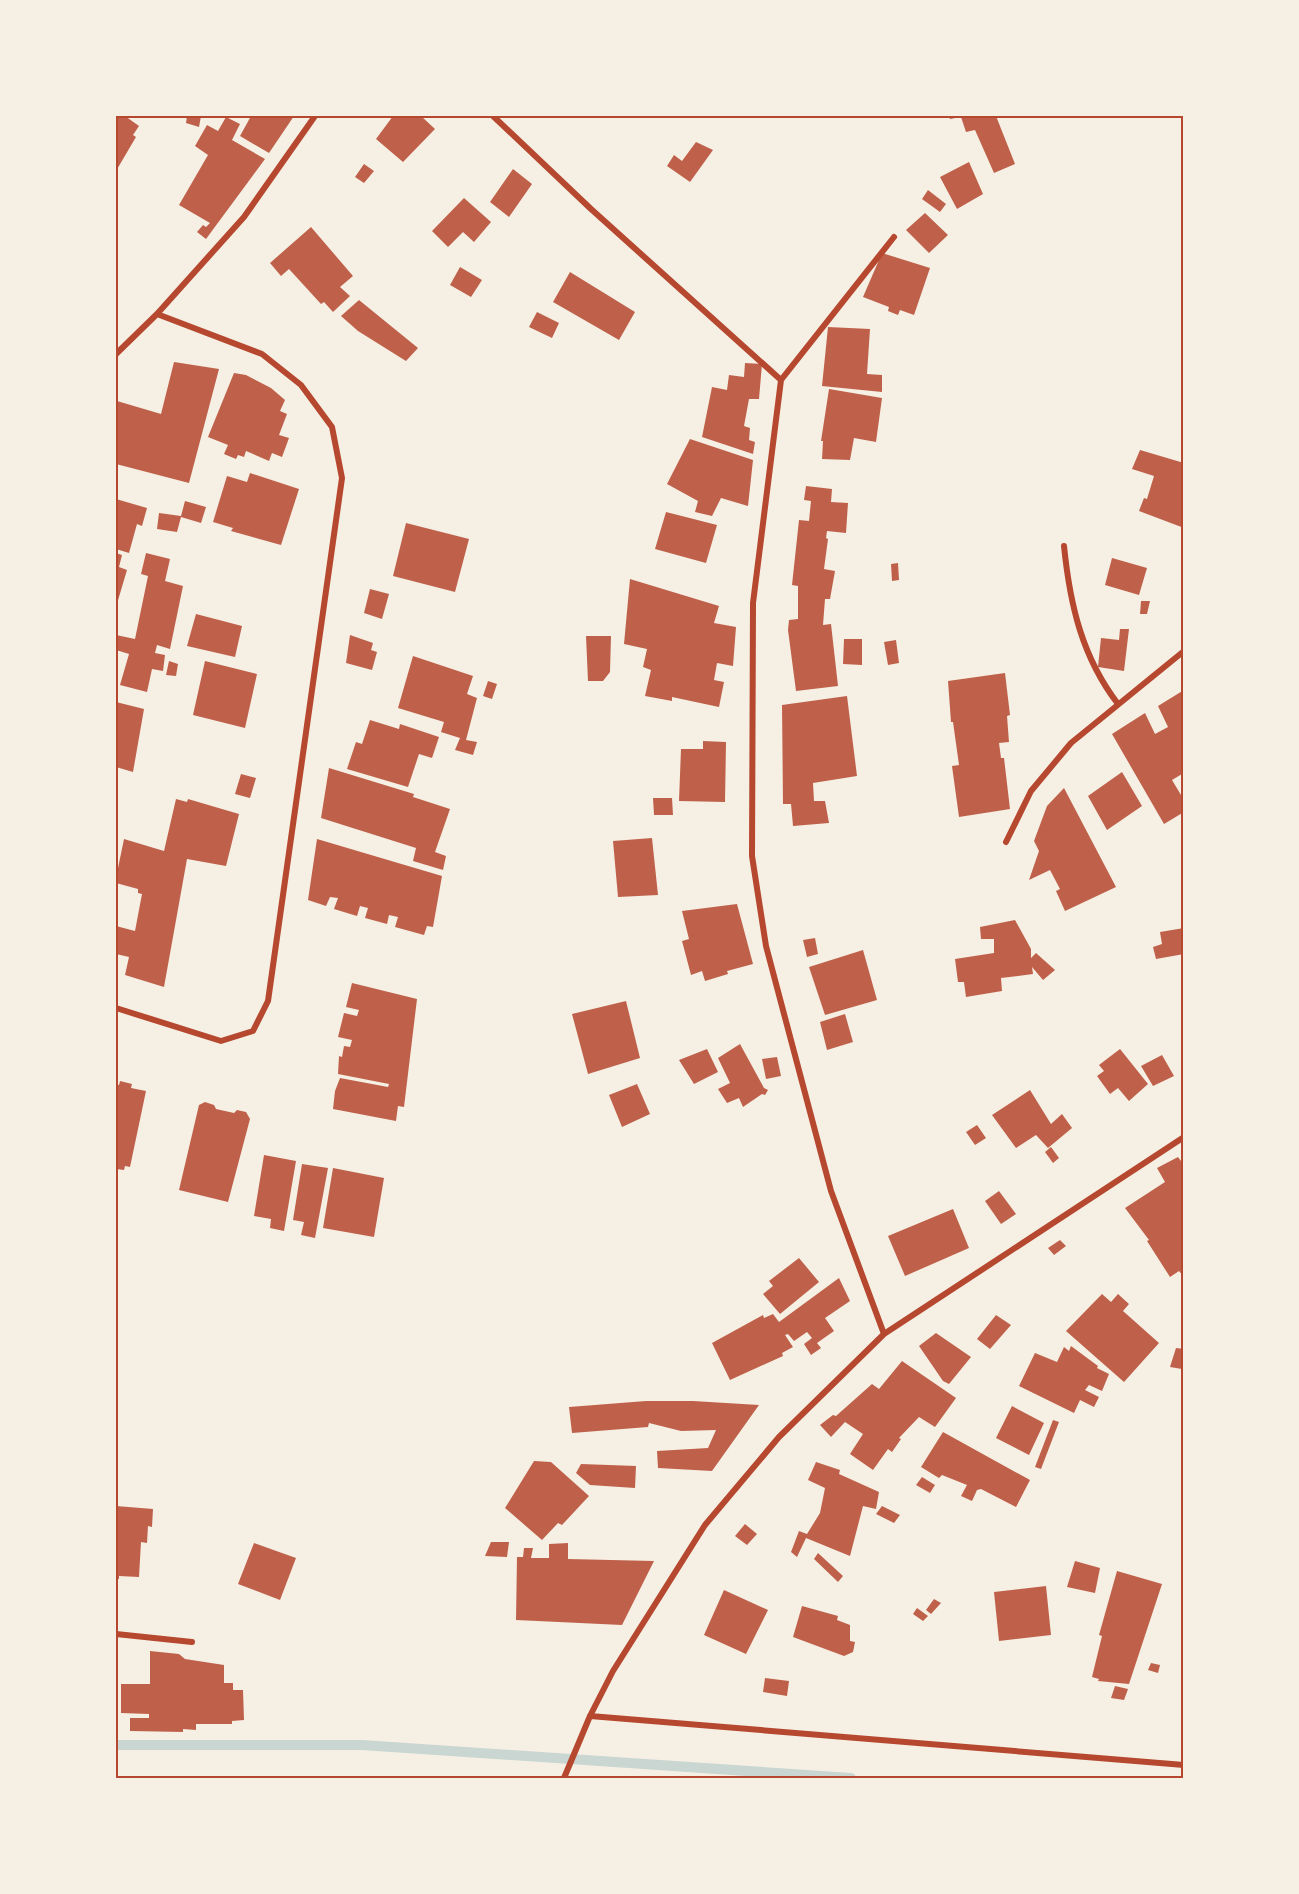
<svg xmlns="http://www.w3.org/2000/svg" width="1299" height="1894" font-family="Mulish,sans-serif">
	<rect width="100%" height="100%" fill="#f6efe4"/>
	<g fill="none" stroke-linecap="round" stroke-linejoin="round">
		<path stroke="#c9d6d2" stroke-width="10" d="M116 1745H362L851 1778"/>
	</g>
	<path fill="#bf614a" d="M116 116H125L139 126 133 135 136 137 116 171Z
		M187 116H201L199 127 186 123Z
		M251 116H294L269 153 240 136Z
		M393 116H421L435 129 403 162 376 139Z
		M949 116H996L1015 164 994 173 975 130 966 132 961 117 950 119Z
		M226 117 240 124 232 140 265 159 206 239 197 232 203 225 206 227 210 223 179 205 208 155 195 146 207 125 218 131Z
		M696 142 713 150 690 182 667 166 674 155 682 161Z
		M969 162 983 194 957 209 940 177Z
		M364 164 374 171 364 183 355 177Z
		M513 169 532 184 509 217 490 202Z
		M928 190 946 204 940 212 922 199Z
		M464 198 491 222 474 242 463 232 448 247 432 231Z
		M925 213 948 235 929 253 906 230Z
		M311 227 353 276 340 287 350 296 333 312 324 302 321 304 289 269 281 276 270 263Z
		M882 253 930 268 914 315 900 310 898 315 888 311 889 307 863 297Z
		M460 267 482 280 471 297 450 285Z
		M570 272 635 312 619 340 553 302Z
		M359 300 418 348 406 361 358 331 341 316Z
		M537 312 559 323 552 338 529 327Z
		M828 327 870 329 867 374 882 375V392L822 386Z
		M174 362 219 369 189 483 116 464 117 401 161 414Z
		M745 363 762 364 759 399H749L744 426 750 428 749 440 755 442 753 454 702 437 712 387 727 390 729 375 744 377Z
		M234 373 246 375 271 388 285 400 280 411 287 414 279 435 289 438 282 457 272 453 269 461 246 451 244 457 238 455 236 459 224 454 228 445 208 437Z
		M829 389 882 398 876 442 854 438 850 460 822 459 823 441H821Z
		M690 439 753 460 748 506 721 498 712 516 695 512 698 501 667 484Z
		M1140 450 1184 463V528L1139 511 1144 498 1147 499 1154 476 1132 469Z
		M250 473 299 489 281 545 231 531 233 528 213 522 227 476 247 482Z
		M806 486 832 489 831 502 848 503 846 533 827 531 826 538 828 539 824 569 835 571 830 599H825L823 625 831 624 838 686 796 691 788 630 789 620 798 619V586L792 585 799 520 809 521 811 501 804 500Z
		M116 499 147 508 142 526 137 524 129 553 116 549Z
		M185 501 206 507 201 523 181 517 177 532 157 529 159 513 181 516Z
		M666 512 717 525 706 563 655 549Z
		M406 523 469 539 455 592 393 576Z
		M116 553 122 555 119 567 127 570 116 607Z
		M146 553 170 559 165 581 183 586 170 649 157 645 155 653 165 655 163 671 152 669 147 692 120 685 129 654 116 650V635L135 639 148 576 141 574Z
		M1112 558 1147 568 1139 595 1105 585Z
		M898 563 899 580 892 581 891 564Z
		M630 579 719 606 714 623 736 627 733 666 717 663 714 680 724 682 719 707 672 697V701L645 696 651 670 643 667 647 649 624 644Z
		M370 589 389 594 382 619 364 613Z
		M1141 601H1150L1147 614H1140Z
		M196 614 242 626 235 657 187 646Z
		M1120 629H1129L1124 671 1098 667 1101 638 1119 640Z
		M350 635 373 643 371 650 377 652 372 670 346 663Z
		M586 636H611L610 672 603 681H588Z
		M844 639H862V665L843 664Z
		M896 640 899 663 888 665 884 642Z
		M413 656 473 676 467 694 477 698 466 740 477 742 473 755 455 750 460 738 441 732 444 722 398 708Z
		M169 661 178 664 176 676 166 675Z
		M205 661 257 674 245 728 193 715Z
		M1005 673 1010 715 1007 716 1009 742 999 743 1001 758H1004L1010 809 959 817 952 766 959 765 953 722H951L948 681Z
		M488 681 497 684 492 699 483 696Z
		M1184 690V777L1182 774 1172 780 1184 800V812L1164 824 1112 734 1145 713 1155 734 1168 727 1158 706Z
		M847 696 857 776 813 783 814 801H825L829 823 793 826 791 804H783L782 705Z
		M116 702 144 709 133 772 116 767Z
		M370 720 399 729 400 724 439 737 432 758 419 754 408 787 347 769 356 742 362 744Z
		M703 741 726 742 725 802 679 801 681 749H703Z
		M329 768 414 794 413 797 450 809 435 852 446 856 443 870 413 861 416 848 321 818Z
		M1122 772 1142 806 1107 830 1088 796Z
		M241 774 256 778 250 798 235 794Z
		M1064 788 1116 887 1065 911 1056 891 1060 889 1050 870 1029 880 1039 851 1034 841 1047 806Z
		M653 798H672L673 815H654Z
		M176 799 187 802 188 799 239 814 226 866 187 859 164 987 125 975 129 957 116 954V926L135 931 142 894 138 893V889L116 883V867L118 868 124 839 164 851Z
		M652 838 658 895 618 897 613 841Z
		M317 839 442 876 433 927 427 926 424 935 395 927 398 917 389 915 387 924 365 918 368 908 360 906 357 916 334 909 338 898 330 897 326 906 308 900Z
		M737 904 753 964 727 971 728 974 705 981 702 971 691 975 682 941 689 939 682 911Z
		M1015 920 1031 949V958L1036 953 1055 970 1043 980 1032 967 1033 974 1001 978 1002 991 966 997 964 982H958L955 959 994 953V939H981L980 927Z
		M1184 928V954L1156 959 1153 947 1162 944 1160 932Z
		M815 938 818 954 807 957 803 940Z
		M863 950 877 1000 825 1015 809 967Z
		M352 983 417 999 404 1107 398 1106 396 1121 333 1109 335 1091 340 1078 388 1087 389 1084 338 1074 339 1056 342 1057 344 1046 350 1047 352 1040 338 1037 344 1013 357 1016 359 1010 346 1007Z
		M626 1001 640 1058 588 1074 572 1014Z
		M845 1014 853 1042 827 1050 820 1022Z
		M740 1044 764 1088 768 1090 765 1095 762 1094 743 1107 739 1098 727 1103 718 1089 730 1083 718 1058Z
		M707 1049 718 1072 694 1084 679 1060Z
		M1120 1049 1148 1084 1129 1101 1118 1088 1110 1094 1097 1076 1104 1071 1099 1065Z
		M1162 1055 1174 1076 1153 1086 1141 1066Z
		M777 1057 781 1076 766 1079 762 1059Z
		M120 1081 132 1084 131 1088 146 1091 130 1167 125 1166 124 1170 116 1169V1085H119Z
		M637 1084 650 1114 622 1127 609 1095Z
		M1030 1090 1051 1124 1062 1114 1072 1128 1048 1148 1036 1135 1016 1148 992 1115Z
		M205 1102 214 1105 216 1109 234 1113 237 1110 246 1112 250 1119 228 1202 179 1190 199 1105Z
		M977 1125 986 1138 975 1145 966 1132Z
		M1051 1147 1059 1158 1053 1163 1045 1152Z
		M264 1155 296 1161 284 1231 270 1228 271 1219 254 1216Z
		M1178 1157 1184 1165V1277L1179 1271 1170 1277 1147 1241 1149 1240 1125 1208 1165 1182 1157 1168Z
		M302 1164 328 1168 315 1238 301 1235 304 1222 293 1220Z
		M333 1168 384 1178 374 1237 323 1228Z
		M999 1191 1016 1214 1001 1224 985 1201Z
		M953 1209 969 1248 905 1276 888 1236Z
		M1060 1240 1066 1246 1054 1255 1048 1248Z
		M799 1258 819 1282 780 1314 763 1294 773 1286 769 1281Z
		M839 1278 850 1301 825 1318 834 1331 817 1343 821 1348 811 1355 804 1344 812 1338 807 1332 794 1341 788 1334 785 1335 793 1347 782 1353 783 1356 730 1380 712 1343 763 1315 764 1318 773 1314 779 1322Z
		M1102 1294 1111 1302 1118 1294 1129 1304 1123 1311 1159 1343 1124 1382 1066 1331Z
		M996 1315 1011 1325 990 1349 977 1339Z
		M936 1333 971 1357 949 1384 943 1381 919 1346Z
		M1071 1346 1098 1366 1097 1368 1109 1374 1102 1391 1089 1385 1085 1390 1099 1397 1094 1407 1080 1400 1074 1413 1019 1386 1035 1353 1057 1362 1064 1347 1069 1351Z
		M1176 1348 1184 1349 1182 1369 1170 1367Z
		M902 1361 956 1398 935 1427 919 1417 899 1438 901 1439 892 1452 888 1449 873 1470 850 1454 863 1434 845 1422 831 1437 820 1425 833 1415 836 1416 872 1384 879 1389Z
		M646 1401H693L759 1405 712 1471 658 1468 657 1451 708 1448 716 1430 681 1431 649 1423 648 1427 572 1433 569 1407Z
		M1012 1406 1044 1423 1029 1455 996 1438Z
		M1053 1420 1059 1422 1041 1469 1035 1467Z
		M943 1432 1030 1480 1016 1507 981 1489 977 1490 972 1501 961 1496 967 1485 942 1475 939 1478 921 1467Z
		M534 1461 551 1462 589 1496 562 1525 558 1523 542 1540 505 1508Z
		M816 1462 840 1470 839 1474 879 1492 876 1509 863 1506 850 1556 806 1538 797 1557 791 1552 799 1531 807 1534 820 1513 825 1488 808 1480Z
		M581 1464 636 1466 635 1488 590 1485 576 1473Z
		M922 1477 935 1485 930 1493 916 1485Z
		M116 1506 153 1509 152 1527 148 1526 147 1543 141 1542 139 1577 119 1576V1579H116Z
		M882 1506 900 1515 894 1523 876 1514Z
		M745 1524 757 1534 747 1545 735 1536Z
		M491 1542H509L507 1557 485 1556Z
		M254 1543 296 1558 280 1600 238 1584Z
		M568 1543V1559L654 1561 622 1625 516 1620 517 1557H523L524 1548H533L531 1558H549V1544Z
		M818 1553 843 1576 838 1582 814 1559Z
		M1075 1561 1100 1568 1095 1593 1067 1587Z
		M1117 1571 1162 1584 1129 1684 1098 1681 1099 1679 1092 1677 1102 1636 1099 1635Z
		M1046 1586 1051 1635 999 1641 994 1592Z
		M724 1590 768 1610 746 1654 704 1635Z
		M934 1599 941 1603 931 1614 926 1610Z
		M802 1606 838 1616 837 1620 850 1625V1641L855 1642 853 1652 844 1656 793 1637Z
		M917 1608 928 1616 923 1621 913 1614Z
		M150 1651 179 1654 185 1659 224 1665V1683H233V1690H243L244 1720 232 1721V1724H196V1730L183 1729V1732L130 1731V1718H149V1714L121 1713V1684H150Z
		M1151 1663 1160 1665 1158 1673 1148 1670Z
		M765 1678 789 1681 787 1696 763 1692Z
		M1115 1686 1128 1689 1124 1700 1111 1698Z"/>
	<g fill="none" stroke-linecap="round" stroke-linejoin="round">
		<path stroke="#b5482f" stroke-width="6" d="M493 116 591 209 781 380 753 603 752 856 766 946 831 1191 884 1334
			M116 354 157 314 244 217 315 116
			M781 380 894 237
			M1064 546C1070 605 1082 657 1118 704
			M1006 842 1031 791 1071 743 1184 651
			M116 1008 221 1041 253 1031 268 1001 342 478 332 427 301 385 262 354 157 314
			M116 1634 192 1642
			M590 1716 1184 1765
			M564 1778 590 1716 613 1671 705 1525 779 1437 884 1334 1184 1137"/>
	</g>
	<rect width="1299" height="1894" fill="none" stroke="#f6efe4" stroke-width="234"/>
	<rect x="117" y="117" width="1065" height="1660" fill="none" stroke="#b5482f" stroke-width="2"/>
</svg>
